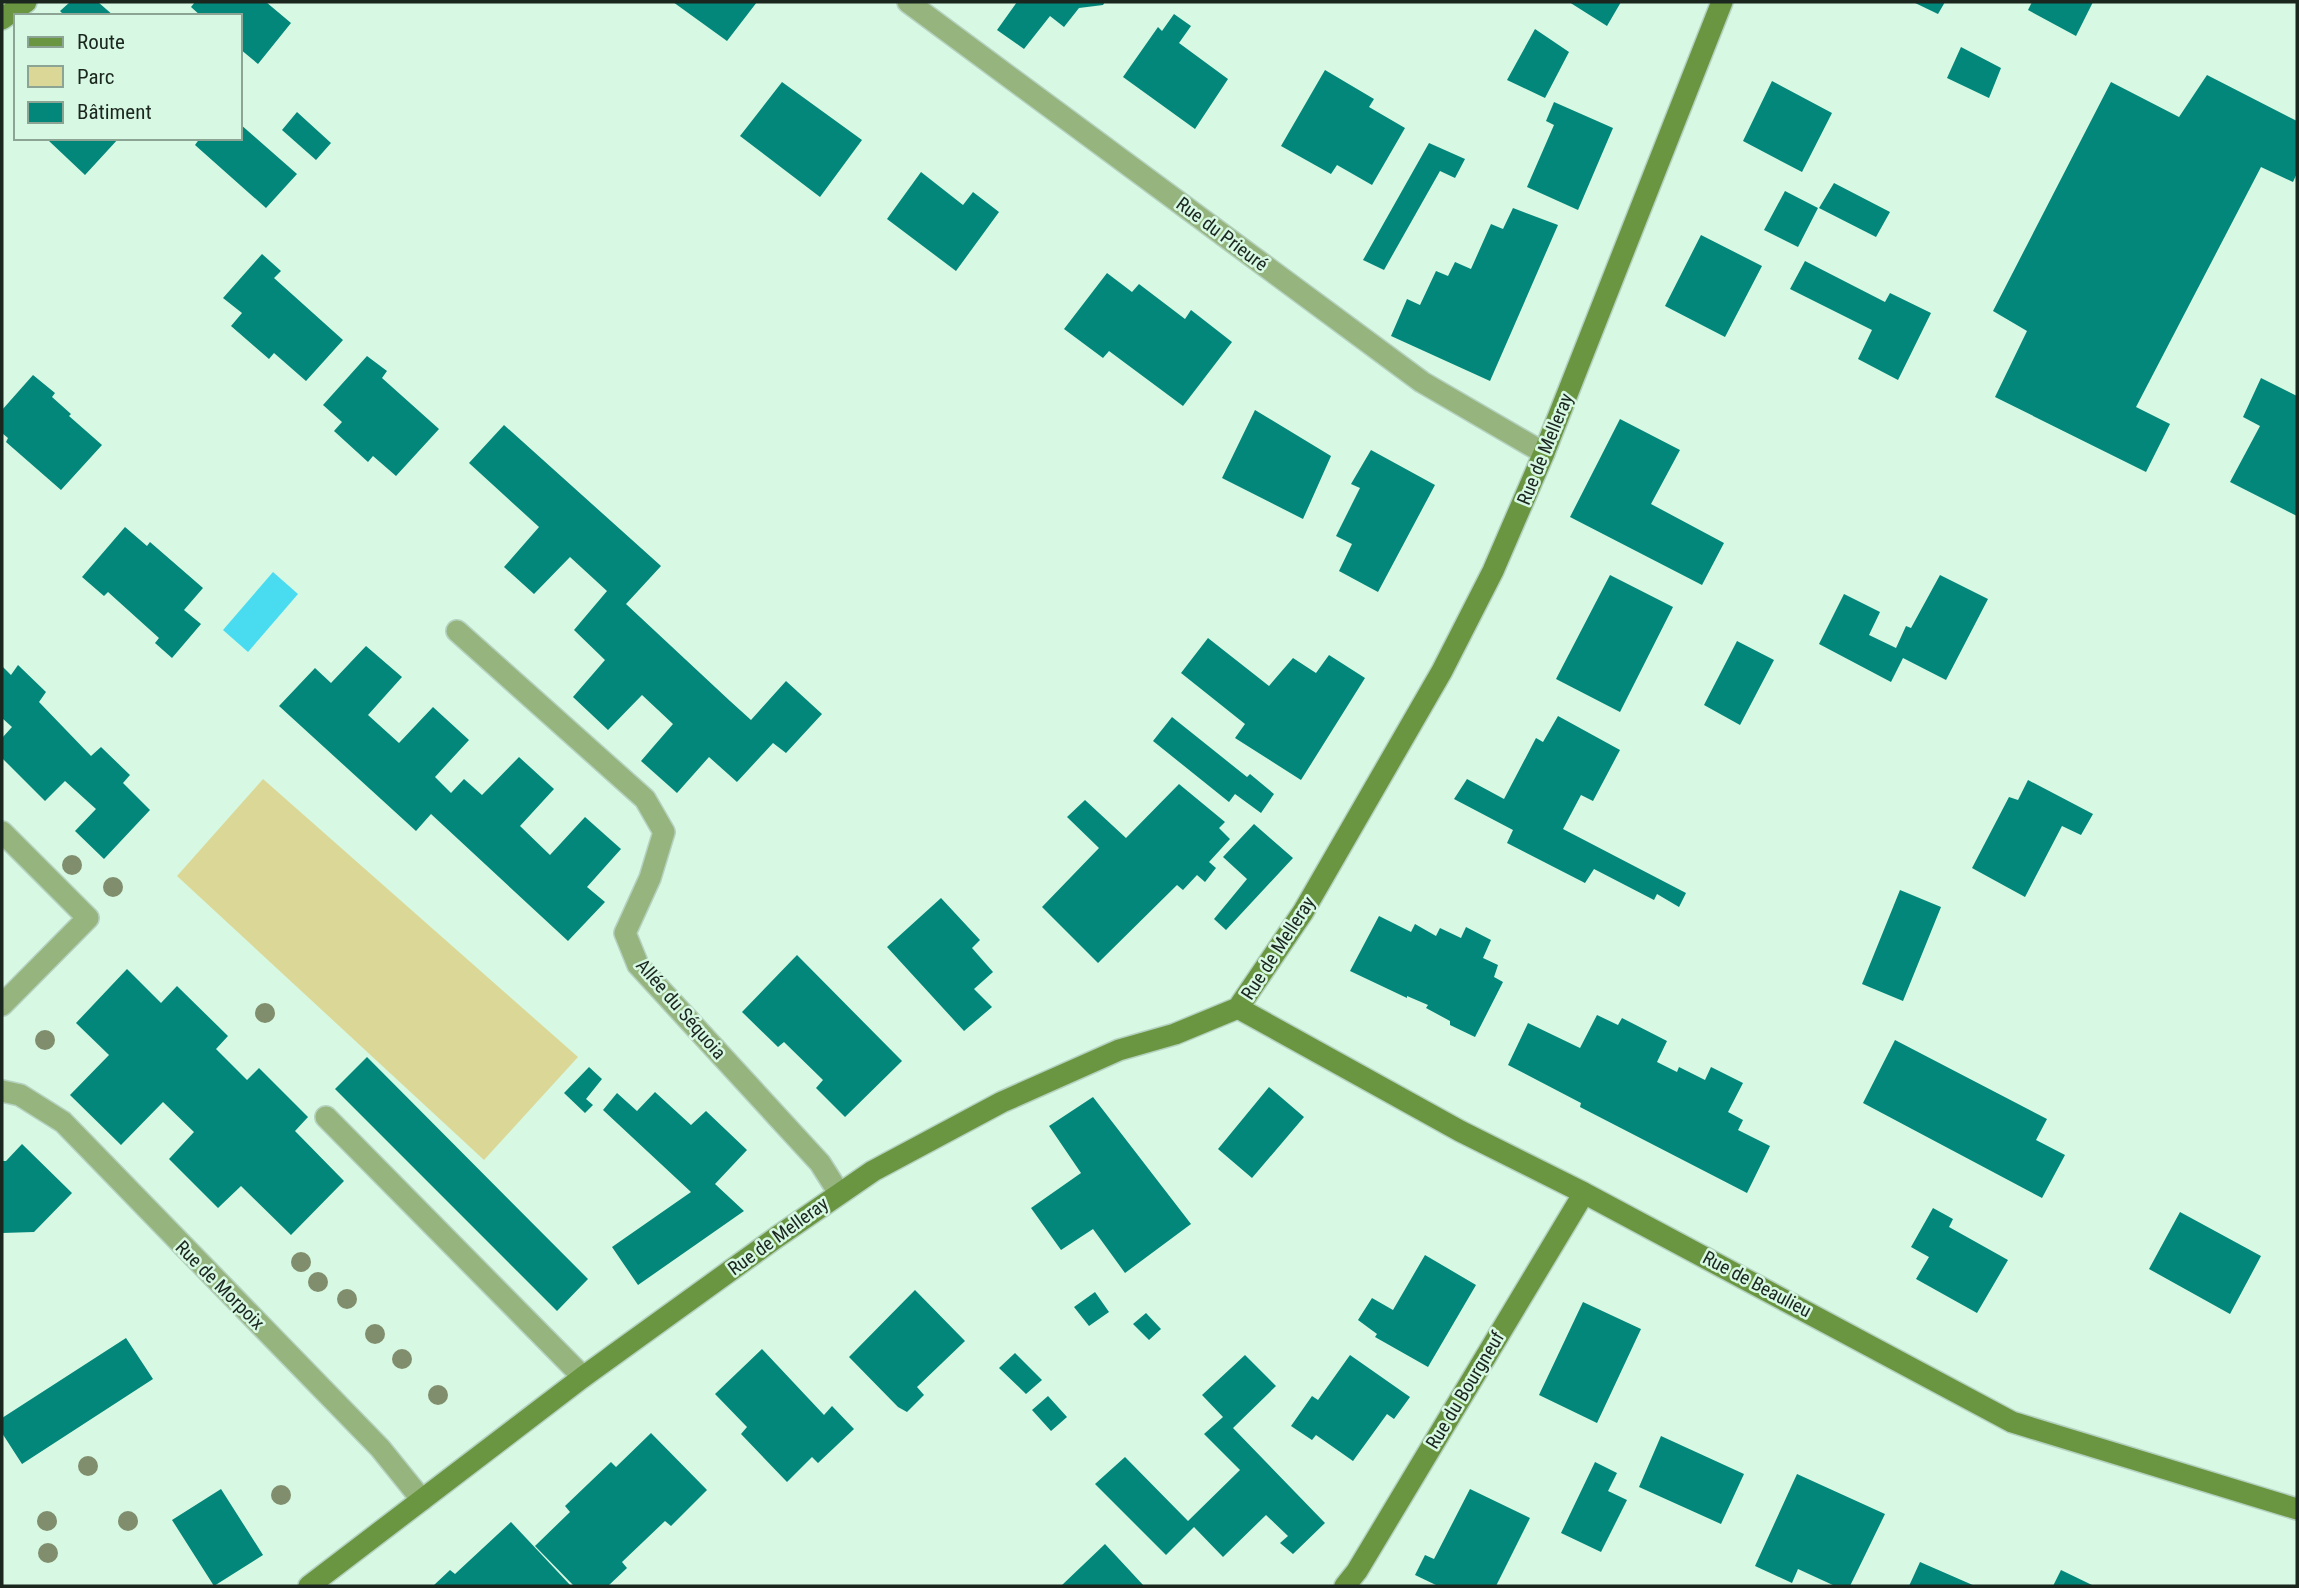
<svg xmlns="http://www.w3.org/2000/svg" width="2299" height="1588" font-family="'Roboto Condensed',sans-serif">
	<rect width="100%" height="100%" fill="#d7f8e3"/>
	<path fill="#dbd897" d="M263 779 578 1057 484 1160 177 876Z"/>
	<path fill="#49dcf1" d="M273 572 298 594 248 652 223 630Z"/>
	<path fill="#03877a" d="M70 2H98L114 16H65L60 11Z
		M195 2H266L291 23 258 64 240 49V16H201L191 7Z
		M673 2H757L727 41Z
		M1017 2H1105L1103 5 1079 8 1064 27 1050 16 1024 49 997 30Z
		M1569 2H1621L1607 26Z
		M1913 2H1945L1938 14Z
		M2032 2H2093L2076 36 2028 10Z
		M1174 14 1191 26 1179 43 1228 79 1195 129 1123 77 1158 27 1162 31Z
		M1535 29 1569 52 1545 98 1507 80Z
		M1961 47 2001 68 1989 98 1947 78Z
		M1325 70 1374 99 1369 107 1405 128 1372 185 1337 165 1331 174 1281 146Z
		M2207 75 2297 121V173L2293 182 2261 167 2136 407 2170 424 2146 472 1995 397 2027 331 1993 311 2111 82 2179 117Z
		M1772 81 1832 113 1802 172 1743 141Z
		M782 82 862 140 820 197 740 136Z
		M1554 102 1613 128 1578 210 1527 187 1554 125 1546 121Z
		M297 112 331 143 316 160 282 130Z
		M240 124 297 174 266 208 195 145 200 138H240Z
		M52 138H119L85 175 49 141Z
		M1429 143 1465 159 1455 178 1440 171 1384 270 1363 260Z
		M921 172 963 205 973 192 999 212 956 271 887 219Z
		M1834 183 1890 212 1876 237 1819 208Z
		M1785 191 1818 208 1798 247 1764 230Z
		M1513 208 1558 225 1490 381 1391 336 1407 299 1420 305 1436 271 1448 276 1455 262 1471 269 1491 224 1503 229Z
		M1701 235 1762 266 1725 337 1665 306Z
		M262 254 281 271 274 278 343 340 306 381 274 353 269 359 231 326 242 313 223 298Z
		M1805 261 1885 302 1890 293 1931 313 1898 380 1858 359 1872 330 1790 289Z
		M1107 273 1132 292 1139 284 1185 319 1191 310 1232 342 1183 406 1109 351 1103 358 1064 329Z
		M367 356 387 371 382 378 439 429 396 476 373 456 368 462 334 431 342 422 323 405Z
		M33 375 55 393 52 397 71 414 69 416 102 445 61 490 6 442 8 438 2 433V410Z
		M2261 378 2297 396V516L2230 482 2260 426 2243 417Z
		M1255 410 1331 456 1303 519 1222 478Z
		M1620 419 1680 450 1651 504 1724 543 1702 585 1570 517Z
		M504 425 661 566 626 604 730 701 751 720 786 681 822 714 786 753 773 743 737 782 709 757 677 793 641 761 673 724 642 695 608 730 573 697 605 660 574 630 607 591 570 557 534 594 504 567 539 527 469 463Z
		M1371 450 1435 485 1378 592 1339 571 1352 544 1336 536 1360 488 1351 484Z
		M125 527 147 546 150 542 203 588 184 610 201 624 172 658 155 643 159 638 108 592 104 596 82 577Z
		M1610 575 1673 607 1620 712 1556 679Z
		M1940 575 1988 599 1946 680 1903 658 1891 682 1819 644 1844 594 1880 612 1869 635 1896 648 1906 626 1911 628Z
		M1208 638 1269 686 1293 658 1316 673 1329 655 1365 678 1301 780 1235 738 1245 724 1181 673Z
		M1737 641 1774 660 1740 725 1704 705Z
		M366 646 402 677 368 715 399 743 433 707 469 740 435 777 451 793 464 779 482 795 519 757 554 789 520 826 550 855 585 817 621 849 587 887 605 902 568 941 431 814 416 831 279 706 315 668 331 683Z
		M18 665 46 692 39 702 91 756 101 747 130 775 123 783 150 810 104 859 75 831 96 809 65 781 45 801 2 758V738L12 727 2 718V666L11 675Z
		M1558 716 1620 750 1593 801 1581 795 1563 829 1686 893 1679 907 1657 894 1654 900 1594 869 1585 883 1507 843 1513 830 1454 799 1467 779 1504 799 1536 738 1543 742Z
		M1172 717 1247 777 1250 774 1274 794 1261 813 1235 794 1229 802 1153 741Z
		M2028 780 2093 814 2081 835 2062 826 2025 897 1972 868 2009 797 2018 800Z
		M1179 784 1225 822 1219 828 1230 839 1209 862 1216 868 1205 882 1197 875 1183 890 1177 885 1098 963 1042 907 1099 848 1067 817 1085 800 1126 838Z
		M1254 824 1293 858 1226 930 1214 919 1247 879 1223 857Z
		M1900 890 1941 907 1903 1001 1862 984Z
		M941 898 980 940 972 948 993 972 974 989 992 1007 964 1031 887 947Z
		M1379 916 1411 932 1415 924 1436 936 1440 928 1461 938 1466 927 1491 940 1483 958 1498 965 1494 977 1503 982 1475 1037 1450 1025V1021L1426 1008 1428 1005 1407 996V998L1350 971Z
		M797 955 902 1061 845 1117 816 1088 823 1080 784 1042 778 1047 742 1012Z
		M127 969 161 1003 177 986 228 1036 216 1049 247 1080 259 1068 308 1117 295 1131 344 1181 291 1235 241 1186 218 1208 169 1159 194 1132 163 1102 121 1145 70 1095 109 1055 76 1023Z
		M1597 1015 1618 1025 1622 1018 1667 1041 1657 1062 1677 1072 1679 1067 1705 1080 1711 1067 1743 1083 1728 1112 1743 1120 1738 1130 1770 1146 1747 1193 1580 1107 1581 1103 1508 1065 1528 1023 1580 1048Z
		M1895 1040 2047 1119 2036 1140 2065 1155 2042 1198 1863 1103Z
		M367 1057 588 1279 557 1311 335 1089Z
		M589 1067 602 1079 586 1099 593 1105 585 1113 564 1093Z
		M1269 1087 1304 1117 1252 1178 1218 1149Z
		M655 1092 691 1125 706 1111 747 1150 715 1184 744 1211 638 1285 612 1247 691 1192 603 1110 617 1093 637 1111Z
		M1093 1097 1191 1224 1125 1273 1093 1229 1061 1250 1031 1208 1081 1173 1049 1126Z
		M22 1144 72 1193 34 1232 2 1233V1161H6Z
		M1933 1208 1953 1219 1949 1227 2008 1260 1977 1313 1916 1279 1929 1257 1911 1247Z
		M2180 1212 2261 1256 2230 1314 2149 1269Z
		M1425 1255 1476 1285 1428 1367 1375 1337 1377 1334 1358 1320 1372 1298 1393 1310Z
		M915 1290 965 1341 917 1387 924 1395 907 1412 898 1407 849 1357Z
		M1095 1292 1109 1312 1089 1326 1074 1307Z
		M1583 1302 1641 1329 1597 1423 1539 1395Z
		M1146 1313 1161 1329 1149 1340 1133 1324Z
		M126 1338 153 1379 22 1464 2 1433V1418Z
		M762 1349 824 1415 832 1406 854 1429 818 1463 812 1457 787 1482 741 1434 747 1427 715 1394Z
		M1015 1353 1042 1380 1026 1394 999 1368Z
		M1245 1355 1276 1386 1233 1428 1325 1523 1293 1554 1280 1543 1288 1536 1266 1515 1223 1557 1194 1527 1166 1555 1095 1484 1125 1457 1188 1521 1240 1470 1204 1434 1223 1417 1202 1395Z
		M1350 1355 1410 1397 1394 1419 1387 1414 1353 1461 1316 1435 1312 1440 1291 1426 1312 1396 1318 1400Z
		M1048 1396 1067 1417 1051 1431 1032 1410Z
		M651 1433 707 1490 671 1526 665 1521 622 1562 627 1568 608 1586H574L535 1546 570 1512 565 1506 611 1462 616 1467Z
		M1661 1436 1744 1474 1721 1524 1639 1487Z
		M1595 1462 1617 1473 1608 1491 1627 1500 1601 1552 1561 1533Z
		M1797 1474 1885 1514 1850 1586H1835L1798 1569 1792 1583 1755 1566Z
		M221 1489 263 1555 214 1586 172 1520Z
		M1470 1489 1530 1518 1496 1586H1438L1415 1575 1425 1555 1434 1559Z
		M511 1522 571 1586H433L450 1570 455 1574Z
		M1105 1544 1144 1586H1061Z
		M1920 1562 1975 1586H1909Z
		M2061 1570 2094 1586H2053Z"/>
	<g fill="none" stroke-linecap="round" stroke-linejoin="round">
		<g stroke="#b5d2c0" stroke-width="24">
			<path id="lane" d="M326 1117 583 1377"/>
		</g>
		<g stroke="#b5d2c0" stroke-width="24">
			<path id="street" d="M908 2 1422 382 1544 453
				M457 631 645 799 664 832 650 878 625 933 638 965 820 1163 839 1193
				M2 832 88 918 2 1005
				M2 1091 20 1095 63 1122 380 1448 422 1500"/>
		</g>
		<g stroke="#b5d2c0" stroke-width="24">
			<path id="secondary" d="M2 19 26 2
				M1238 1008 1460 1131 1584 1193 2012 1422 2297 1509
				M309 1586 583 1377 777 1237 873 1171 1002 1102 1119 1050 1175 1034 1238 1008 1303 912 1442 671 1493 571 1544 453 1722 2
				M1345 1586 1357 1571 1584 1193"/>
		</g>
		<use href="#lane" stroke="#96b47d" stroke-width="21"/>
		<use href="#street" stroke="#96b47d" stroke-width="21"/>
		<use href="#secondary" stroke="#6b9641" stroke-width="21"/>
	</g>
	<g fill="#818e6d">
		<circle cx="72" cy="865" r="10"/>
		<circle cx="113" cy="887" r="10"/>
		<circle cx="265" cy="1013" r="10"/>
		<circle cx="45" cy="1040" r="10"/>
		<circle cx="301" cy="1262" r="10"/>
		<circle cx="318" cy="1282" r="10"/>
		<circle cx="347" cy="1299" r="10"/>
		<circle cx="375" cy="1334" r="10"/>
		<circle cx="402" cy="1359" r="10"/>
		<circle cx="438" cy="1395" r="10"/>
		<circle cx="88" cy="1466" r="10"/>
		<circle cx="281" cy="1495" r="10"/>
		<circle cx="47" cy="1521" r="10"/>
		<circle cx="128" cy="1521" r="10"/>
		<circle cx="48" cy="1553" r="10"/>
	</g>
	<g text-anchor="middle" dominant-baseline="central" stroke-width="5" stroke-linejoin="round" paint-order="stroke">
		<g font-size="19" fill="#1a261e" stroke="#d7f8e3">
			<text transform="translate(1222 234) rotate(37)">Rue du Prieuré</text>
			<text transform="translate(1545 449) rotate(-68)">Rue de Melleray</text>
			<text transform="translate(1278 948) rotate(-57)">Rue de Melleray</text>
			<text transform="translate(681 1009) rotate(49)">Allée du Séquoia</text>
			<text transform="translate(778 1236) rotate(-36)">Rue de Melleray</text>
			<text transform="translate(1757 1284) rotate(28)">Rue de Beaulieu</text>
			<text transform="translate(220 1285) rotate(45)">Rue de Morpoix</text>
			<text transform="translate(1465 1390) rotate(-59)">Rue du Bourgneuf</text>
		</g>
	</g>
	<rect width="2299" height="1588" fill="none" stroke="#1a261e" stroke-width="7"/>
	<rect x="14" y="14" width="228" height="126" fill="#d7f8e3" stroke="#8ba494" stroke-width="2"/>
	<rect x="28" y="37" width="35" height="10" fill="#6b9641" stroke="#8ba494" stroke-width="2"/>
	<text x="77" y="49" font-size="21" fill="#1a261e">Route</text>
	<rect x="28" y="66" width="35" height="21" fill="#dbd897" stroke="#8ba494" stroke-width="2"/>
	<text x="77" y="84" font-size="21" fill="#1a261e">Parc</text>
	<rect x="28" y="102" width="35" height="21" fill="#03877a" stroke="#8ba494" stroke-width="2"/>
	<text x="77" y="119" font-size="21" fill="#1a261e">Bâtiment</text>
</svg>
